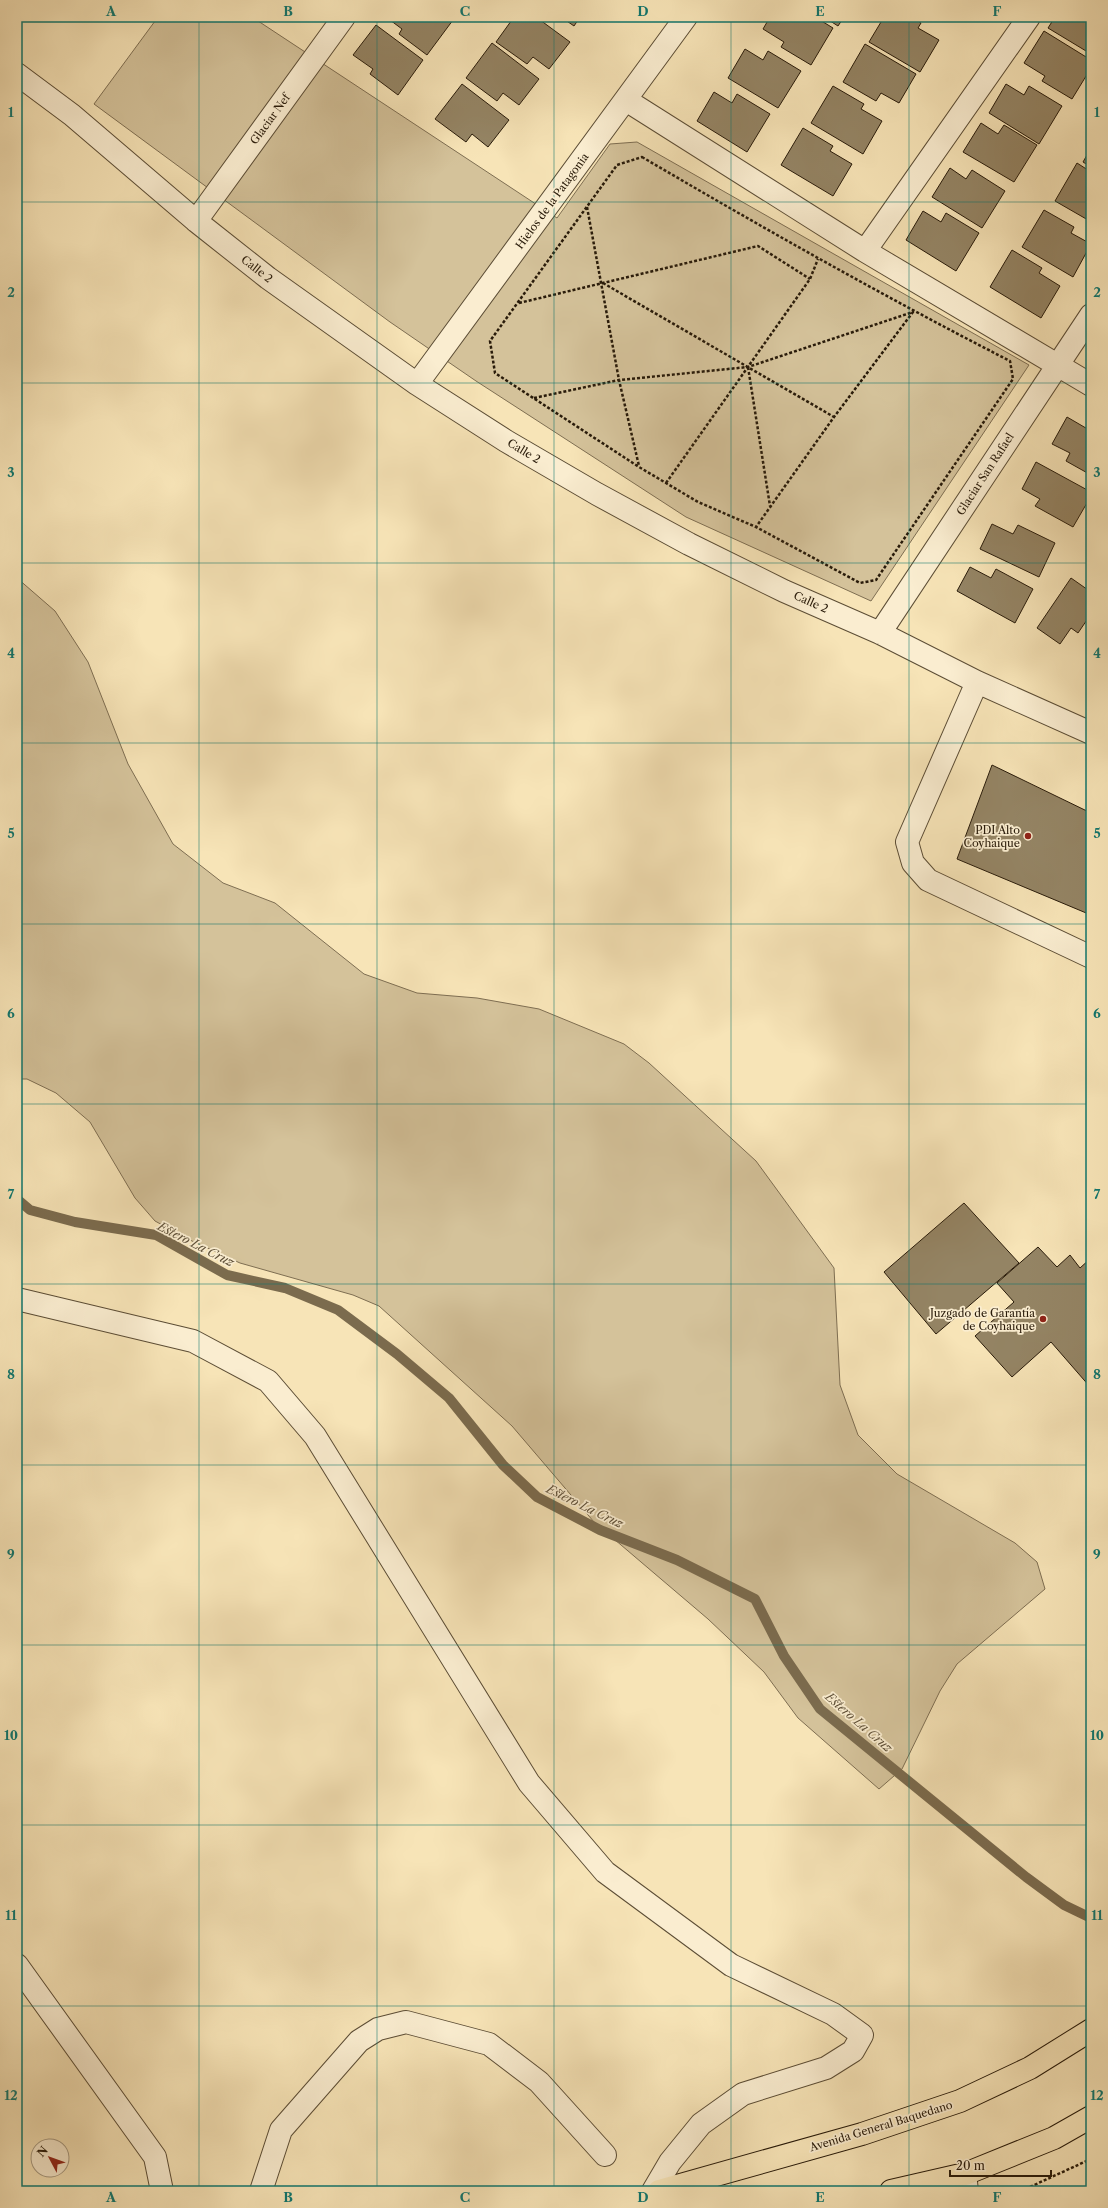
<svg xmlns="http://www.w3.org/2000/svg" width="1108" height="2208" font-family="'Libre Caslon Text',serif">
	<rect width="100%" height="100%" fill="#f7e4b7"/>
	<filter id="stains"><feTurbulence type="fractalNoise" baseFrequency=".005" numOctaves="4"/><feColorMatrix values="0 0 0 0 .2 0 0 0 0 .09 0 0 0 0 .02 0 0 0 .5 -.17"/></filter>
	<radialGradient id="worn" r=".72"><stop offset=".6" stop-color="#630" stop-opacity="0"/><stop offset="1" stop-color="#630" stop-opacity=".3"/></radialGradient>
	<path fill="#d4c29a" stroke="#7e6e52" d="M158 17H252L557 218 610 144 637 142 1029 365 871 601 686 517 476 381 390 322 94 104Z
		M17 578 55 611 88 662 128 764 173 844 223 883 275 903 364 974 417 993 477 998 539 1009 624 1044 649 1063 756 1161 834 1268 840 1385 858 1435 897 1474 1015 1543 1037 1562 1045 1589 957 1664 940 1691 902 1769 879 1789 798 1718 764 1672 708 1619 594 1522 512 1426 379 1306 353 1295 240 1263 192 1241 155 1221 135 1198 90 1122 56 1093 27 1079H17Z"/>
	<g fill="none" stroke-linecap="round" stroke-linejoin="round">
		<path stroke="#7b6b4e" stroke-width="10" d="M17 1199 30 1210 75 1222 156 1235 227 1275 285 1288 338 1310 397 1354 449 1398 503 1465 537 1497 600 1530 677 1560 755 1599 784 1656 820 1709 1026 1877 1064 1905 1091 1918"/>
	</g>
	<path fill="#948464" stroke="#291b0a" d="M386 17H449L453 20 427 55 399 34 402 29Z
		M514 17H536L570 42 549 69 533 57 527 64 496 42Z
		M561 17H580L574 26Z
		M770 17H815L833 28 811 65 781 47 784 42 763 29Z
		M824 17H844L838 26Z
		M884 17H911L921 23 918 28 939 40 920 72 869 42Z
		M1055 17H1091V54L1048 28Z
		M376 25 423 60 398 95 370 74 373 69 353 55Z
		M1044 31 1091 60V68L1072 99 1042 81 1045 76 1024 63Z
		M492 43 539 79 519 105 503 93 497 101 466 78Z
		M865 44 916 74 899 103 881 93 876 101 843 82Z
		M745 49 763 60 768 51 801 71 778 108 728 78Z
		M462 84 509 120 488 147 472 134 466 142 435 119Z
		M1006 84 1024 95 1029 86 1062 106 1039 144 989 113Z
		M833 86 864 104 861 109 882 121 863 154 811 123Z
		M714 92 732 103 737 94 770 114 747 152 697 121Z
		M981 123 998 134 1004 125 1037 145 1014 182 963 152Z
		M803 128 833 146 830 151 852 164 833 196 781 165Z
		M1091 148V167L1083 162Z
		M1077 163 1091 172V215L1088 220 1055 201Z
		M950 168 966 179 972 170 1005 191 982 228 932 197Z
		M1044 210 1074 227 1071 233 1091 244 1073 277 1022 247Z
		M923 211 941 222 946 213 979 233 956 271 906 240Z
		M1012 250 1042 268 1039 273 1060 286 1041 318 990 287Z
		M1067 417 1091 431V475L1066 461 1070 453 1052 444Z
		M1036 462 1091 492V496L1073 527 1035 506 1040 499 1022 489Z
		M992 524 1013 534 1018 525 1055 543 1039 577 980 549Z
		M970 567 991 578 996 569 1033 589 1015 623 957 591Z
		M1071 578 1091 592V614L1078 633 1071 628 1060 644 1037 628Z
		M992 765 1091 813V915L957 859Z
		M964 1203 1019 1263 936 1334 884 1272Z
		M1038 1247 1057 1267 1070 1255 1080 1268 1091 1258V1388L1051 1342 1012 1377 975 1336 1014 1302 997 1283Z"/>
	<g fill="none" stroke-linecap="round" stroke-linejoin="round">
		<g stroke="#5c4d35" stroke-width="24">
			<path id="minor" d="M17 74 72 115 196 221 268 278 417 384 506 441 597 494 689 544 784 591 880 633 977 682 1091 733
				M626 100 865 251 1091 385
				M196 221 344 17
				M865 251 1029 17
				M417 384 686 17
				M880 633 1091 315
				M977 682 907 842 913 863 928 880 1091 957
				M17 1299 193 1341 268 1381 315 1436 529 1783 605 1872 731 1965 833 2014 862 2035 853 2051 826 2068 743 2094 701 2124 670 2162 653 2191
				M17 1965 155 2157 162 2191
				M965 2174 967 2191
				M261 2191 281 2130 359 2041 378 2029 406 2022 489 2044 539 2082 605 2155"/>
		</g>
		<g stroke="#291b0a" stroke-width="24">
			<path id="major" d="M659 2191 862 2134 960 2101 1030 2068 1091 2030
				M891 2191 965 2174 1054 2138 1091 2117"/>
		</g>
		<path stroke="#291b0a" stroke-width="2.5" stroke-dasharray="3 2" stroke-linecap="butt" d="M642 157C763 228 885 297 1010 361L1013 379 876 580 860 583 756 527 698 502 639 467 495 373 490 341 617 165Z
			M587 207 619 380 639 466
			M603 283 834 417
			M519 303 758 246 810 279
			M748 367 770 506
			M534 398 619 380 748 367 913 312 834 417 756 527
			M666 483 810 279 818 259
			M1021 2191 1091 2159"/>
		<use href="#minor" stroke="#faedd0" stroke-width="22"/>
		<use href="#major" stroke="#f7e4b7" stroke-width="22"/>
	</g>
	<path fill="none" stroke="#0f766e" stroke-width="1" stroke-opacity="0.55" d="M199 17V2191M377 17V2191M554 17V2191M731 17V2191M909 17V2191M17 202H1091M17 383H1091M17 563H1091M17 743H1091M17 924H1091M17 1104H1091M17 1284H1091M17 1465H1091M17 1645H1091M17 1825H1091M17 2006H1091"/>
	<g fill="#8f2418" stroke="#faedd0" stroke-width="1.5">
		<circle cx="1028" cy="836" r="4"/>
		<circle cx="1043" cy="1319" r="4"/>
	</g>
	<g text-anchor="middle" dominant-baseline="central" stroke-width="3.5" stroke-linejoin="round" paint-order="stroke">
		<g font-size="11" fill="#291b0a" stroke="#faedd0">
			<text transform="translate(270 119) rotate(-54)">Glaciar Nef</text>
			<text transform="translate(552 201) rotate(-54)">Hielos de la Patagonia</text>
			<text transform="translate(257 269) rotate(38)">Calle 2</text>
			<text transform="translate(524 451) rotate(31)">Calle 2</text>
			<text transform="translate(985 474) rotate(-57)">Glaciar San Rafael</text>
			<text transform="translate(811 602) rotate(24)">Calle 2</text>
			<text transform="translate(881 2126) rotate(-17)">Avenida General Baquedano</text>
		</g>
		<g font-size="11" fill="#291b0a" stroke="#faedd0" text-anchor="end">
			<text x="1020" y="830">PDI Alto<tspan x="1020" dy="13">Coyhaique</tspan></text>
			<text x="1035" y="1313">Juzgado de Garantía<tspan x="1035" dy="13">de Coyhaique</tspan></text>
		</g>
		<g font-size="12" font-style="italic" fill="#5f5038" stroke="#faedd0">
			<text transform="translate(196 1244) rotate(27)">Estero La Cruz</text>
			<text transform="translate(585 1506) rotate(26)">Estero La Cruz</text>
			<text transform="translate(859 1722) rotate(41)">Estero La Cruz</text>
		</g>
	</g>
	<rect width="1108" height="2208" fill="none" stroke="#f7e4b7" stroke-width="44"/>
	<g transform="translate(50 2158) rotate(311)"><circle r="19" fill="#faedd0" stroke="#a69981"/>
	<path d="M0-3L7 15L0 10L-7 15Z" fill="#8f2418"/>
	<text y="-6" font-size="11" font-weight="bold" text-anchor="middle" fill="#291b0a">N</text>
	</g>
	<path d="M950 2170v6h101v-6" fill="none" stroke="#291b0a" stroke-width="2"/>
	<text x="956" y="2170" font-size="12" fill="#291b0a" stroke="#faedd0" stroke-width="3" paint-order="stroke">20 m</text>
	<rect x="22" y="22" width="1064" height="2164" fill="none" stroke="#0f766e" stroke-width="1.5"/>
	<g font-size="13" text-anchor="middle" font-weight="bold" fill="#0f766e">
		<text x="111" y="16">A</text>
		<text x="288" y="16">B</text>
		<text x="465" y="16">C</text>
		<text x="643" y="16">D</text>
		<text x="820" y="16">E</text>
		<text x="997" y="16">F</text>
		<text x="11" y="117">1</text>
		<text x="1097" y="117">1</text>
		<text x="11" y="297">2</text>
		<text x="1097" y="297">2</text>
		<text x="11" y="477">3</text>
		<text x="1097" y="477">3</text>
		<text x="11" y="658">4</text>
		<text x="1097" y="658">4</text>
		<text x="11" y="838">5</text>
		<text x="1097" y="838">5</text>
		<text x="11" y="1018">6</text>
		<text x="1097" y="1018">6</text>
		<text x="11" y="1199">7</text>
		<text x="1097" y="1199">7</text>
		<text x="11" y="1379">8</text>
		<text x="1097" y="1379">8</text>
		<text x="11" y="1559">9</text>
		<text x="1097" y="1559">9</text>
		<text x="11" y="1740">10</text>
		<text x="1097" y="1740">10</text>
		<text x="11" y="1920">11</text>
		<text x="1097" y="1920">11</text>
		<text x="11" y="2100">12</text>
		<text x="1097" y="2100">12</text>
		<text x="111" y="2202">A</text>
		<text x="288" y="2202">B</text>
		<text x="465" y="2202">C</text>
		<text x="643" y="2202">D</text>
		<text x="820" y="2202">E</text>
		<text x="997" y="2202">F</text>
	</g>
	<rect width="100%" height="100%" filter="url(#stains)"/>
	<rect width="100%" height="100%" fill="url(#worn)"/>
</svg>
